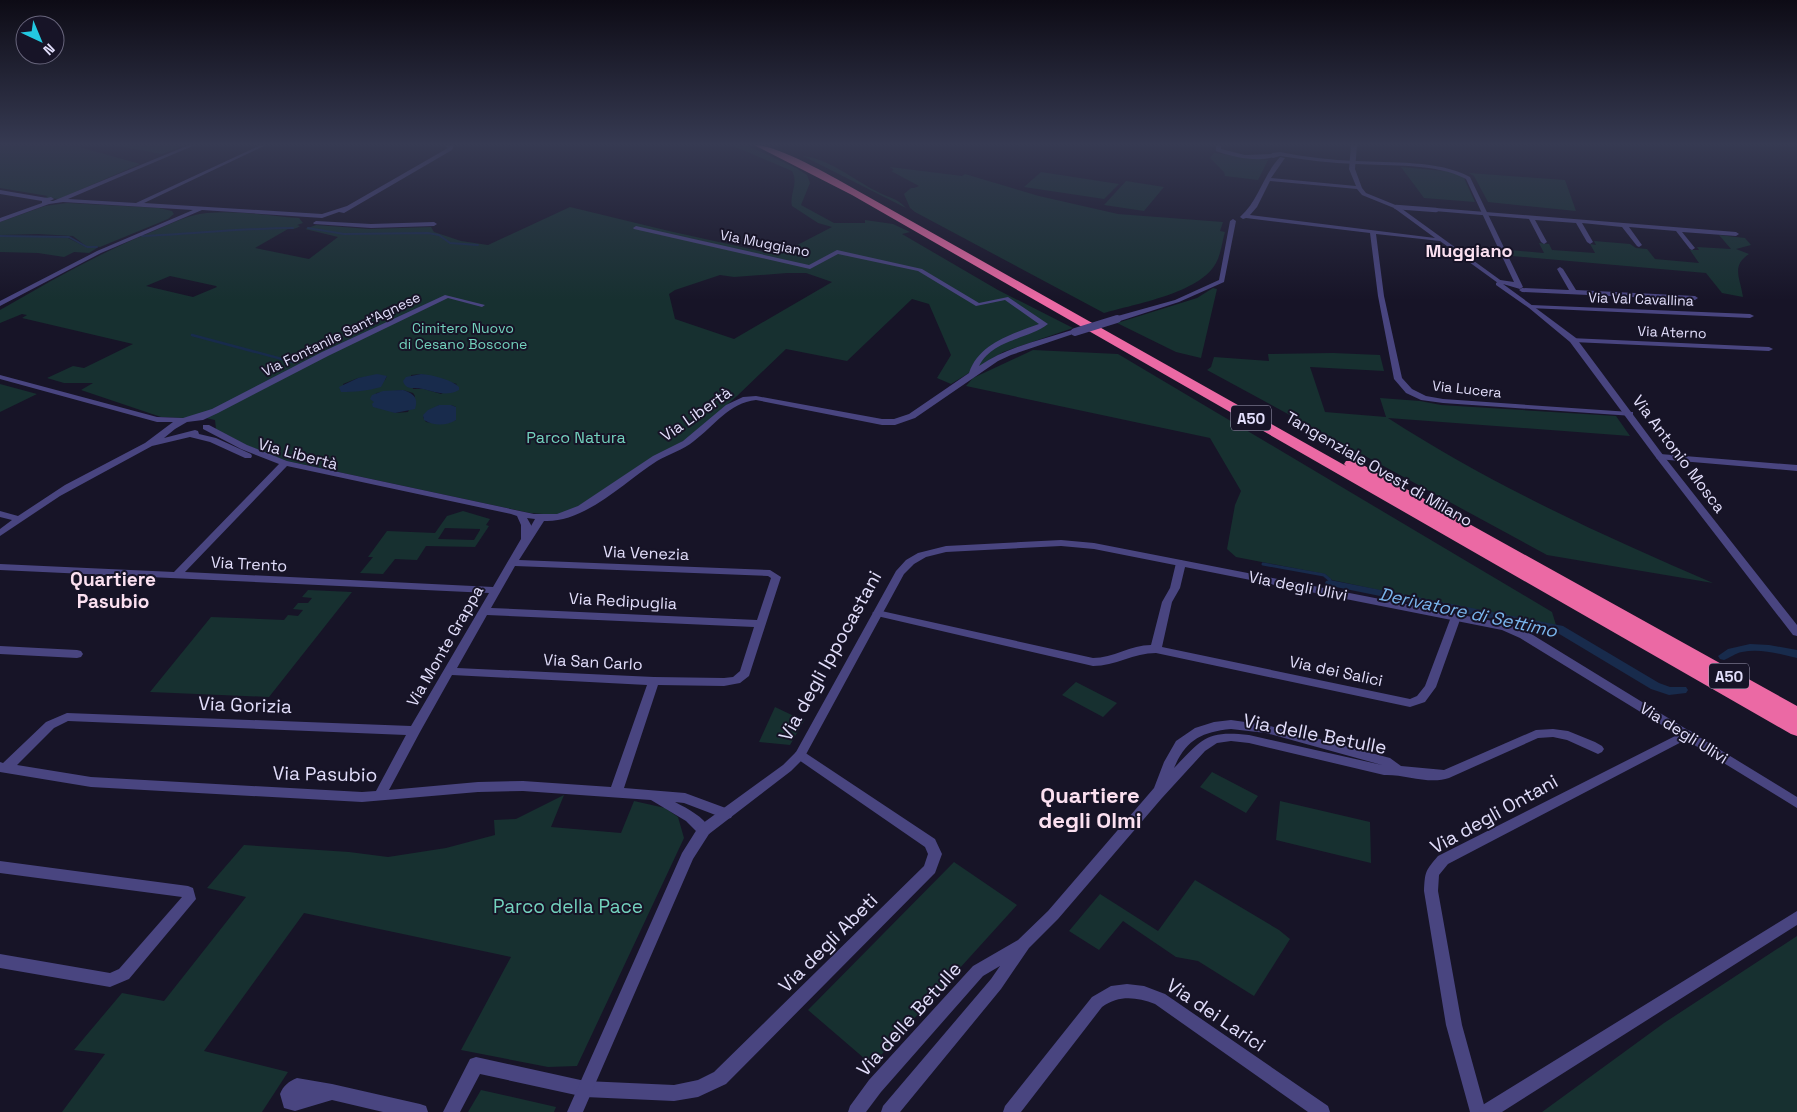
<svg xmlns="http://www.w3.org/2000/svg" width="1797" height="1112" font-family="'Space Grotesk',sans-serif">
	<rect width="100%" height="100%" fill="#171427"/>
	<path fill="#173030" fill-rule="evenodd" d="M0 145H72L140 164 59 199 44 198 48 196 0 188Z
		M113 145H185L162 154Z
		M731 145H746L796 168 807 175 810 183 801 205 834 223H865V220L893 224 910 232 902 234 998 290 1073 328 1003 352 951 384 937 378 951 355 929 304 912 299 847 361 786 349 737 396 693 435 569 512 556 515 530 513 287 461 248 446 216 429 215 420 196 416 184 418 161 417 81 390 93 383H64L47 378 73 366 84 368 133 344 22 318 27 315 22 314 0 323V310C49 282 97 254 149 233 168 225 187 215 207 213 237 210 269 216 299 218L303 223 297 225 300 226C296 229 293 229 288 229L255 248 309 259 338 237 305 229 316 225 369 229 431 227 434 232 461 241 488 245 570 207 669 231 778 255 832 227 818 223 792 206C789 194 799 184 792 171ZM787 273H806L832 282 734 339 675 319 669 294 675 290 720 275 734 277ZM170 276 216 286 217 287 193 297 146 286ZM421 374 457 384 441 394 424 389H413L411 375ZM387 376 385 380 346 392 343 384 358 378ZM403 390 413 393 415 396 408 412 395 413 375 402 376 393ZM439 405H451L456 407V420L442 424 426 422 423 417Z
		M1214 153 1268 160 1258 180 1225 176 1224 172 1210 158Z
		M803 156C829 159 853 179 876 191 886 197 898 198 906 208Z
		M890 167 962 176 965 174 1039 196 1118 214 1223 222 1220 231 1225 232C1222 242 1221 254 1216 263 1200 293 1135 304 1104 313L915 212 910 208 904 194 911 188H914L919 186 891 171 894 170Z
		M1401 167 1455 172 1464 178 1475 202 1424 198Z
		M1041 172 1119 184 1104 199 1024 187Z
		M1469 173 1565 180 1576 211 1488 202 1474 176Z
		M1126 181 1164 187 1144 211 1104 205Z
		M67 203 159 208 172 211 174 214 168 219 100 247 86 246 73 236 38 234 0 235V222L45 206Z
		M1719 235 1745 238 1751 245 1736 249 1749 254C1731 266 1740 277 1743 297L1722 293 1706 273 1512 256 1510 250 1544 253 1539 243 1549 244 1552 250 1595 253 1590 244 1596 245 1594 241 1630 244 1636 248 1647 249 1655 259 1699 263 1690 250H1699L1697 247 1731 249Z
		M25 236 68 238 88 248H97L89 253 74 252 64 257 38 253 0 252V237Z
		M1213 288 1217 289 1201 358 1176 352 1117 323 1197 298Z
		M1033 350 1118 354 1552 612 1556 625 1519 620 1332 580 1325 574 1236 557 1227 549 1235 505 1241 491 1210 438 966 386 973 378Z
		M1333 353 1380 355 1384 371 1310 367 1325 412 1386 417 1380 398 1420 401 1441 405 1616 416 1630 436 1388 418C1490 484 1601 535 1713 583L1547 555 1207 370 1211 367 1214 357 1269 361 1268 354Z
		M0 384 37 394 0 412Z
		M463 511 490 519 486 525 489 526 475 547 426 546 417 560 395 559 383 574 360 573 373 557H368L387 531 435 533 447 516ZM445 528 480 529V530L474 540 438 539Z
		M308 590 352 592 269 697 150 692 211 617 284 620 288 615 298 616 303 610 293 609 298 603H308L312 598 302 597Z
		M1076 682 1117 703 1103 717 1062 695Z
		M775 707 796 717 805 719 790 745 759 742Z
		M1212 772 1258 796 1246 813 1200 787Z
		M564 795 551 827 621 833 634 801 665 808 678 817 684 838 577 1066 548 1067 461 1050 511 957 304 913 204 1051 288 1072 262 1112H62L105 1054 74 1050 122 993 164 1001 246 897 207 888 244 845 349 852 388 857 446 848 495 835 494 820 516 819Z
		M1280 801 1370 822 1371 863 1276 840Z
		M954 862 1017 905 872 1065 808 1010Z
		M1195 880 1279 930 1290 939 1254 996 1198 961 1176 957 1123 921 1099 950 1069 931 1100 894 1158 931Z
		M1797 936V1112H1542L1664 1023Z
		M481 1090 556 1107 554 1112H468Z"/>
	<path fill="#182b4c" d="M377 374 387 376 381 387C368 391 354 392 341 392L339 387 358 378Z
		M421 374C432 375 451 379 459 387V390C446 397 436 392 423 389 415 387 406 391 403 381L406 377Z
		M403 390C413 393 419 398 415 409L395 413 373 407 372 404 374 402 370 399 372 395 383 391Z
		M439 405H451L456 407V420C446 426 434 426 424 420L423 415 428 410Z"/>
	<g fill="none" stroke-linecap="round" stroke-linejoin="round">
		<path stroke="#182b4c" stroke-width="2" d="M308 228 344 234 428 233 439 235 450 243 478 245
			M0 236 69 237 87 247H97
			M142 236C193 234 243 228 293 228"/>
		<path stroke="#182b4c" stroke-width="2.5" d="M192 335 293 362"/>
		<path stroke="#182b4c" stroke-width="3" d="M1263 564 1324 575 1330 580V583"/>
		<path fill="#182b4c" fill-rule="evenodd" d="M1330 580 1563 626 1659 683 1670 687H1686L1688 690 1686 693 1669 695 1651 689 1556 632 1326 585 1325 583 1326 581Z
			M1750 644 1769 645 1797 650V658C1779 654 1760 648 1742 652 1735 653 1730 658 1724 660L1720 659 1718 656 1728 649Z"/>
		<path stroke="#494580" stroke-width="4.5" d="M1396 207 1436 210
			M1427 250H1454"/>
		<path fill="#494580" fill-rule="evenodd" d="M189 145H195L68 199 136 203 261 145H266L144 203 322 214 347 206 448 148 444 145 454 146 452 150 344 213 339 212 322 218 202 210 101 253 0 306V301L97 251 193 210 63 202 49 204 0 222V218L42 203V201L0 194V190L47 198 51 197 54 199 50 201H53Z
			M1216 145H1221V149L1245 155 1273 154 1276 156C1261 163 1231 157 1216 151Z
			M1351 145H1357L1355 169 1362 188 1366 193 1398 206 1503 282 1498 283 1440 241 1376 234 1384 296 1402 378 1412 389 1426 396 1443 399 1630 412H1633V416L1443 403 1421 400 1406 393 1394 379 1378 296 1370 233 1246 218 1243 219 1240 217C1259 200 1263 175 1280 157L1285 158 1271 178 1356 186 1349 169ZM1270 181 1357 189 1362 195 1394 208 1435 238 1250 215 1257 207Z
			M1436 208 1736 232 1739 234 1736 236 1682 232 1695 248 1692 250 1690 249 1676 231 1629 227 1642 245 1639 247 1637 246 1622 227 1582 223 1593 242 1590 244 1587 242 1576 223 1535 220 1547 242 1544 244 1541 242 1529 219 1434 211V209Z
			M1233 219 1236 221 1224 282 1179 302 1120 321H1114V317L1175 300 1219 280 1230 221Z
			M316 221 371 224 434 222 437 224 434 226 371 228 314 224 313 223Z
			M636 226 809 265 837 250 922 269 979 303 1008 297 1048 324C1027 340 993 339 979 366 1007 347 1041 340 1072 330L1079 332 1011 355 998 361 915 418 895 425H882L756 400C729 403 714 426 694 441 683 450 669 454 657 461 624 482 585 523 544 521L519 560 770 570 781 577 749 676 740 683 724 686 658 685 624 788 685 793 731 810 733 814 731 818 726 819 684 803 675 802C688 809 703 816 711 830L709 834 704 835 699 834 686 821 651 800 523 791 478 792 362 802 91 787 0 772V762L3 763 46 722 67 713 411 726 489 593 0 570V564L174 572 279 464 241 449 203 429V425H209L247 445 287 461 534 514H557L578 506 653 456 683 441 726 405 743 397 756 396 882 419H894L909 414 969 373C979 343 1012 334 1039 324L1005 300 976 306 918 271 838 254 810 269 634 229 633 228ZM287 466 511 514 517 516 521 525V539L493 587 185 572ZM527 518 535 519 531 526V525ZM515 566 768 576 771 578 757 620 491 608ZM487 615 754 627 740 671 733 677 724 678 654 677 457 668ZM452 675 647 685 611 787 523 781 478 782 389 790 420 732ZM68 721 406 735 376 791 362 792 91 777 17 765 54 728Z
			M1560 267 1563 269 1576 290 1695 296 1698 298 1695 300 1522 292 1519 290 1522 288 1569 290 1557 269Z
			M445 295 485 305 482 307 448 298 328 356 218 413 203 420 187 422 175 429 164 438 195 430 198 431 199 434 216 438 251 454 252 456 251 458H245L210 442 190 437 152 446 60 496 0 536V529L12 520 0 517V511L18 516 65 485 145 443 173 422H157L0 379V375L157 417 183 418 212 409 322 352Z
			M1531 305 1750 314 1754 316 1750 318 1529 308V306Z
			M1570 338 1769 347 1773 349 1769 351 1573 342 1569 340Z
			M1660 454 1797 465V471L1657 459 1656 457Z
			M1181 560 1186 563 1180 588 1172 602 1162 647 1410 699 1417 696 1425 686 1451 617 1456 614 1461 617 1436 687 1425 702 1410 707 1156 653C1134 653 1115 666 1093 666L877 616 872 613 877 610 1093 658C1113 658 1131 645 1151 645L1162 602 1170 588 1176 563Z
			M0 646 77 650 81 651 83 654 81 657 77 658 0 654Z
			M1231 720 1266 725 1390 758 1401 766 1444 770 1536 730 1553 729 1568 731 1595 742 1602 746 1604 749 1602 752 1598 754 1567 740 1553 737 1538 738 1449 778C1429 785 1405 774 1384 775L1249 743 1231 741 1217 743 1205 751 1162 798 1058 919 1029 948 1001 989 900 1112H881L883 1106 991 979 1000 966 983 976 881 1092 866 1112H848L850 1106 869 1080 973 966 1018 940 1048 911 1154 788 1164 762 1176 741 1195 728 1214 722ZM1231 729 1266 733 1382 765 1249 735C1206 730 1202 739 1174 768 1186 740 1201 732 1231 729Z
			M1687 730 1691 731 1693 734 1691 737 1448 864 1439 875 1438 891 1462 1025 1486 1112H1470L1446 1025 1424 891C1425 872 1425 871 1438 856Z
			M800 750 804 752 935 839 942 854 935 873 726 1084 698 1097 674 1101 585 1097 480 1074 460 1112H443L470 1059 476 1057 585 1081 674 1085 698 1080 714 1072 924 866 928 854 925 847 796 758 794 755 796 752Z
			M0 861 188 886 193 888 196 899 129 979 110 987 0 968V954L110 973 119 969 182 897 0 873Z
			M1127 984 1144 986 1165 994 1328 1106 1330 1112H1308L1155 1004C1136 997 1119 995 1102 1007L1021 1112H1003L1005 1106 1092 997 1111 986Z
			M297 1078 332 1084 420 1104 426 1106 428 1112H383L332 1100 295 1111 284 1108 280 1094C283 1086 289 1081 297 1078Z"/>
		<path fill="#494580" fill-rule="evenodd" d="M1280 152C1305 157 1331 160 1356 161 1391 163 1439 160 1470 177L1523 287 1520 289 1503 284 1533 306 1576 338 1663 455 1797 625V636L1793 635 1657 459 1570 342 1529 308 1496 285V283L1500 280 1514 282 1466 179C1436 163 1390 166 1356 164 1331 163 1305 160 1280 156L1273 158 1270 156 1272 153Z
			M1061 540 1094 543 1508 624 1528 632 1797 797V808L1520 638 1502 630 1094 549 1061 546 946 552 926 557 914 564 904 574 804 758 791 771 709 834 693 859 583 1112H567L682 853 699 826 783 765 796 752 896 571 906 560 918 553 946 546Z
			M1797 911V925L1502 1112H1479L1481 1106Z"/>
		<path fill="#eb69a4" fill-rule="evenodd" d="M754 145C779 145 834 178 858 191L1346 466 1344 464 1346 461H1356L1797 706V736L1791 734 852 195Z"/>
		<path stroke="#494580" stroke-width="8" d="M1075 332 1117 319"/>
	</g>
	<linearGradient id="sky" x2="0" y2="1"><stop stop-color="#0d0b15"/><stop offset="0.48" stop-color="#363a52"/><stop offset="1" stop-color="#363a52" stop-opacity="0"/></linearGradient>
	<rect width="1797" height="300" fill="url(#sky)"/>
	<g text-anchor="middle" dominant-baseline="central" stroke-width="4" stroke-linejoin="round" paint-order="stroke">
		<g font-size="14" fill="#e2defb" stroke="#171427">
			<text transform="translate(765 243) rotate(11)">Via Muggiano</text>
			<text transform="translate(1641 299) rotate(2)">Via Val Cavallina</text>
			<text transform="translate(1672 332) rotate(2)">Via Aterno</text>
			<text transform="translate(341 334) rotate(-26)">Via Fontanile Sant'Agnese</text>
			<text transform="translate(1467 389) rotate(6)">Via Lucera</text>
		</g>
		<g font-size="14" fill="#73d2bd" stroke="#171427">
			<text x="463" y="328">Cimitero Nuovo<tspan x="463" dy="16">di Cesano Boscone</tspan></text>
		</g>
		<g fill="#171427" stroke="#a5a1bb" stroke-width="1">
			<rect x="1231" y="405.5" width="40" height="25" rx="4"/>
			<rect x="1709" y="663.5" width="40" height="25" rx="4"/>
		</g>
		<g font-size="15" font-weight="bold" fill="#e2defb">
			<text x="1251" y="418">A50</text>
			<text x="1729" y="676">A50</text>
		</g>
		<g font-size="16" fill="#e2defb" stroke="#171427">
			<text transform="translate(696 414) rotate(-35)">Via Libertà</text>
			<text transform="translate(298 454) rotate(15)">Via Libertà</text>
			<text transform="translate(1679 454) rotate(53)">Via Antonio Mosca</text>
			<text transform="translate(1379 469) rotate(30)">Tangenziale Ovest di Milano</text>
			<text transform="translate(646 553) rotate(2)">Via Venezia</text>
			<text transform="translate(249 564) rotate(3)">Via Trento</text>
			<text transform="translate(1298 586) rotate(11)">Via degli Ulivi</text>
			<text transform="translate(623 601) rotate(3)">Via Redipuglia</text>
			<text transform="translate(445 646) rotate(-60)">Via Monte Grappa</text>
			<text transform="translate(593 662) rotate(3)">Via San Carlo</text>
			<text transform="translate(1336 671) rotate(12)">Via dei Salici</text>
			<text transform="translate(1684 733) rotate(32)">Via degli Ulivi</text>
		</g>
		<g font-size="16" fill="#73d2bd" stroke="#171427">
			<text x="576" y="437">Parco Natura</text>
		</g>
		<g font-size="18" font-weight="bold" fill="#fbe0f0" stroke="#171427">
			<text x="1469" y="250">Muggiano</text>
		</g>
		<g font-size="18" font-style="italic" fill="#7ab5ed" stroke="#171427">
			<text transform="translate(1468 612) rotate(12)">Derivatore di Settimo</text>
		</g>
		<g font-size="19" font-weight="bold" fill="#fbe0f0" stroke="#171427">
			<text x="113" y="579">Quartiere<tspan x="113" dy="22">Pasubio</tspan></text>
		</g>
		<g font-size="19" fill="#e2defb" stroke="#171427">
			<text transform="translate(830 656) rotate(-61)">Via degli Ippocastani</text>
			<text transform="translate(245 705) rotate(2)">Via Gorizia</text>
			<text transform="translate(1315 734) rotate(11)">Via delle Betulle</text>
			<text transform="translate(325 774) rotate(1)">Via Pasubio</text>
			<text transform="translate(1494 814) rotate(-29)">Via degli Ontani</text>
			<text transform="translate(828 943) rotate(-45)">Via degli Abeti</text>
			<text transform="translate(1216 1015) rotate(34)">Via dei Larici</text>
			<text transform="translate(909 1019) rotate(-48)">Via delle Betulle</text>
		</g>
		<g font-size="19" fill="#73d2bd" stroke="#171427">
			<text x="568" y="906">Parco della Pace</text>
		</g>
		<g font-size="22" font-weight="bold" fill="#fbe0f0" stroke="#171427">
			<text x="1090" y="795">Quartiere<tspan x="1090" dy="25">degli Olmi</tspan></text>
		</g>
	</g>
	<g transform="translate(40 40) rotate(136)"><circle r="24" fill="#171427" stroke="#68657c"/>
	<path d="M0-4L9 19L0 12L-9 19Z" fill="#23c9e1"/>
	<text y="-8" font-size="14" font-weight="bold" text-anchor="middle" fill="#e2defb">N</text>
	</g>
</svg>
